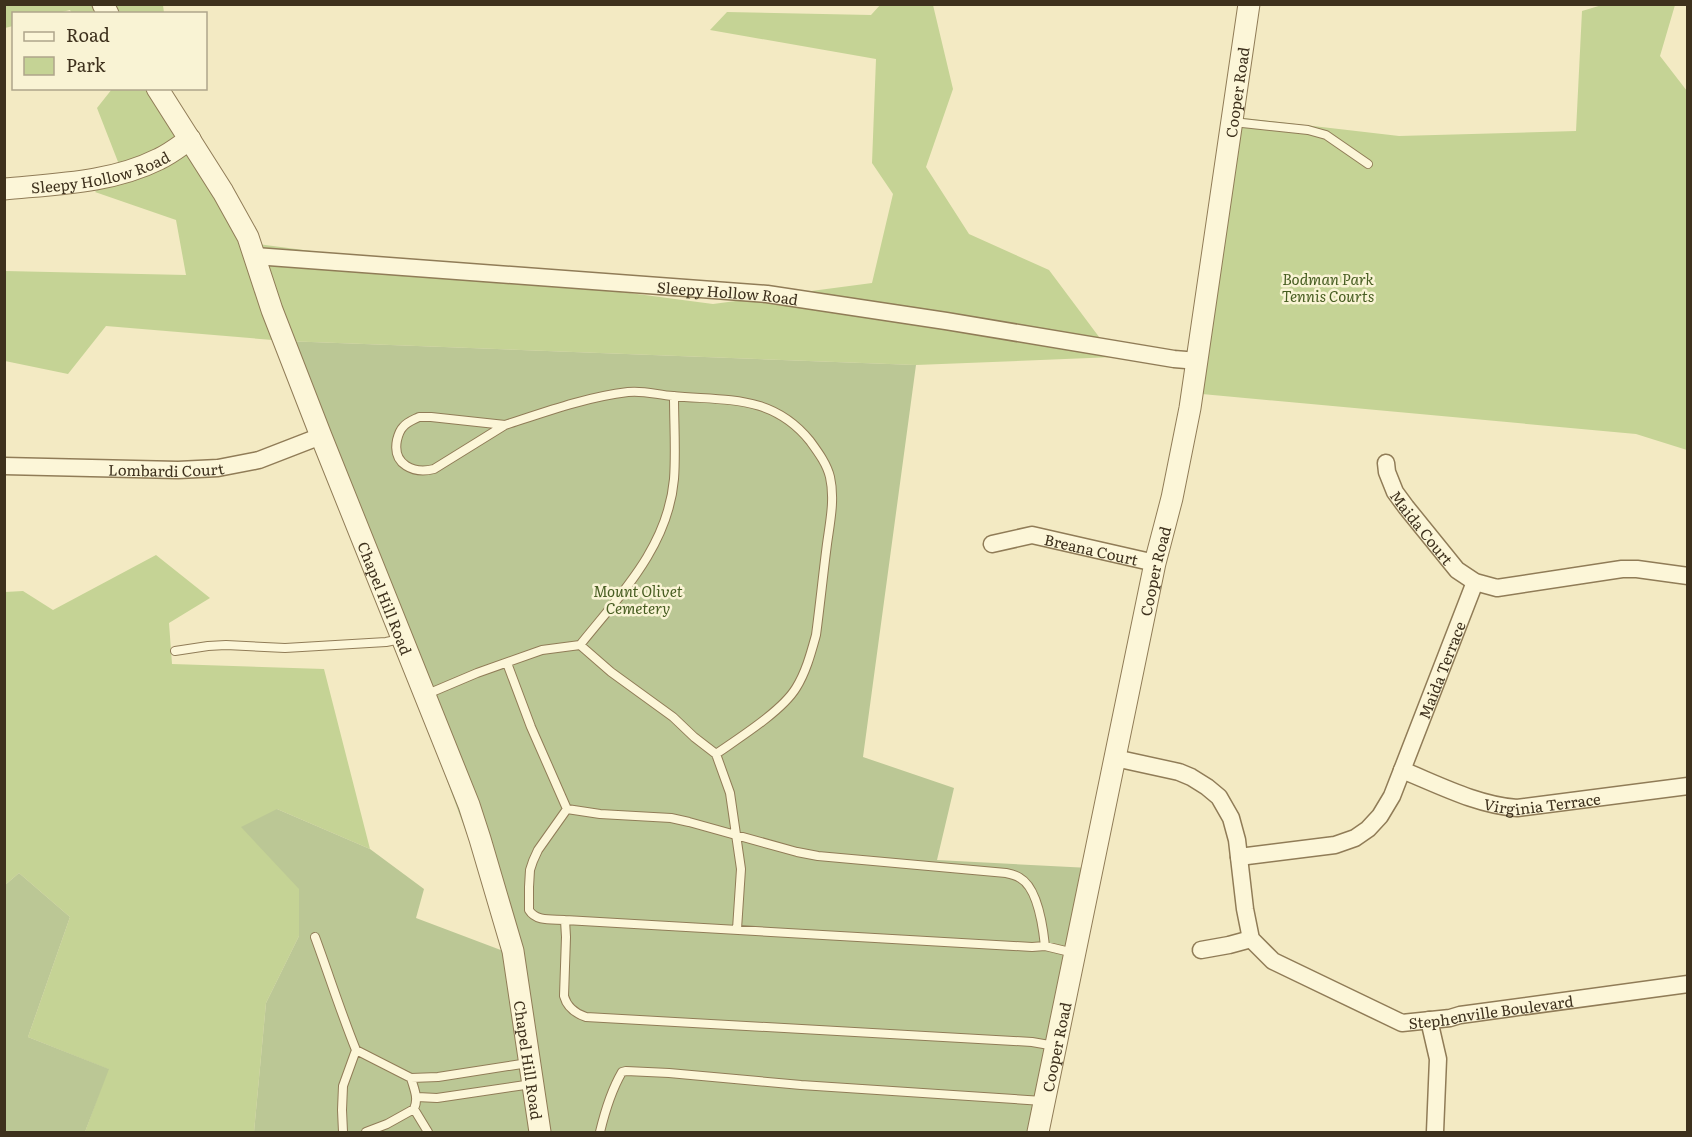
<svg xmlns="http://www.w3.org/2000/svg" width="1692" height="1137" font-family="Literata,serif">
	<rect width="100%" height="100%" fill="#f3eac3"/>
	<path fill="#c5d395" d="M881 4 933 5 953 89 926 167 969 234 1049 270 1114 357 916 365 285 341 106 326 68 374 5 361V271L186 275 176 220 95 192 120 167 97 108 112 89H158L243 242 713 304 872 283 893 194 872 163 876 59 710 30 727 12 871 15Z
		M5 5H163L164 13 72 14 70 10 58 13 14 14 13 26 5 28Z
		M1602 5H1675L1660 56 1687 91V450L1636 434 1191 393 1235 117 1399 136 1576 131 1582 11Z
		M156 555 210 598 169 623 172 664 324 669 370 849 277 809 299 888V936L266 1003 254 1132H85L108 1069 28 1037 70 917 19 873 5 885V592L23 591 53 610Z"/>
	<path fill="#bbc795" d="M285 341 916 365 863 757 954 788 937 860 1090 868 1035 1132H254L266 1003 299 936V889L241 827 277 809 370 849 424 889 416 918 511 954Z
		M19 873 70 917 28 1037 109 1069 85 1132H5V885Z"/>
	<g fill="none" stroke-linecap="round" stroke-linejoin="round">
		<g stroke="#907c57" stroke-width="10">
			<path id="service" d="M1233 122 1308 130 1326 135 1368 164
				M419 417H431L505 425 434 469C414 474 392 465 397 440 398 436 400 430 403 427 407 422 413 420 419 417Z
				M505 425C545 412 586 397 628 392 643 390 658 395 673 396 726 401 772 394 810 441 818 452 827 464 830 477 835 499 830 522 827 544 823 575 820 605 816 635 811 653 806 672 796 688 782 711 739 738 716 754
				M580 645 611 672 673 717 694 737 716 754 730 793 741 869 737 929
				M175 651 208 646 226 645 285 648 386 642 401 639
				M507 663 531 727 567 809 538 850 533 861 530 870 529 887V910C536 922 553 919 565 920L1032 947 1045 946 1074 953
				M425 695 477 673 542 650 580 645C620 595 668 547 674 479 676 452 674 424 674 396
				M567 809 600 814 671 818 689 822 797 852 818 856 1006 873C1011 874 1016 875 1020 878 1038 888 1043 927 1045 946
				M565 920 566 937 564 996C567 1007 574 1013 586 1017L1032 1042 1055 1046
				M315 937C329 975 341 1013 356 1050L343 1086 342 1110 343 1132
				M356 1050 411 1078 438 1077 528 1063
				M411 1078C414 1089 419 1098 414 1109L428 1132
				M417 1097 437 1098 532 1084
				M366 1132 387 1124 414 1109
				M600 1132C605 1111 611 1091 622 1072L626 1071 669 1073 801 1085 1043 1101"/>
		</g>
		<g stroke="#907c57" stroke-width="19">
			<g id="minor">
				<path id="s1" d="M255 256 767 294 946 321 1174 359 1198 361"/>
				<path id="s2" d="M1386 463 1387 472 1395 492 1406 507 1457 570 1475 582 1497 588 1622 569H1637L1688 576"/>
				<path id="s3" d="M4 466 178 470 218 468 259 460 321 436"/>
				<path id="s4" d="M992 544 1032 535 1155 563"/>
				<path id="s5" d="M1115 758 1179 772 1191 777 1207 787 1219 797 1231 818 1237 840 1245 909 1251 939 1273 961 1402 1023 1450 1018 1460 1015 1688 984"/>
				<path id="s6" d="M1402 770C1439 785 1477 805 1517 808L1688 786"/>
				<path id="s7" d="M1239 857 1335 845 1355 838 1368 829 1380 816 1392 796 1475 582"/>
				<path d="M1201 950 1229 945 1251 939"/>
				<path d="M1429 1020 1438 1059 1435 1132"/>
			</g>
		</g>
		<g stroke="#907c57" stroke-width="23">
			<g id="tertiary">
				<path d="M103 4 108 14"/>
				<path id="s8" d="M157 88 223 192 248 237 272 310 321 436 469 805 480 839 513 951 540 1132"/>
				<path id="s9" d="M4 189C56 184 111 183 159 159 170 154 180 146 190 139"/>
				<path id="s10" d="M1038 1132 1155 563 1172 498 1190 408 1249 4"/>
			</g>
		</g>
		<use href="#service" stroke="#fcf6d8" stroke-width="8"/>
		<use href="#minor" stroke="#fcf6d8" stroke-width="16"/>
		<use href="#tertiary" stroke="#fcf6d8" stroke-width="21"/>
	</g>
	<g text-anchor="middle" dominant-baseline="central" stroke-width="5" stroke-linejoin="round" paint-order="stroke">
		<g font-size="15" fill="#3e311d" stroke="#f9f3d4">
			<text stroke="none"><textPath href="#s10" startOffset="1059">Cooper Road</textPath></text>
			<text stroke="none"><textPath href="#s9" startOffset="98">Sleepy Hollow Road</textPath></text>
			<text stroke="none"><textPath href="#s1" startOffset="474">Sleepy Hollow Road</textPath></text>
			<text stroke="none"><textPath href="#s3" startOffset="162">Lombardi Court</textPath></text>
			<text stroke="none"><textPath href="#s2" startOffset="75">Maida Court</textPath></text>
			<text stroke="none"><textPath href="#s4" startOffset="102">Breana Court</textPath></text>
			<text stroke="none"><textPath href="#s10" startOffset="573">Cooper Road</textPath></text>
			<text stroke="none"><textPath href="#s8" startOffset="561">Chapel Hill Road</textPath></text>
			<text stroke="none"><textPath href="#s7" startOffset="310">Maida Terrace</textPath></text>
			<text stroke="none"><textPath href="#s6" startOffset="147">Virginia Terrace</textPath></text>
			<text stroke="none"><textPath href="#s5" startOffset="524">Stephenville Boulevard</textPath></text>
			<text stroke="none"><textPath href="#s10" startOffset="87">Cooper Road</textPath></text>
			<text stroke="none"><textPath href="#s8" startOffset="1047">Chapel Hill Road</textPath></text>
		</g>
		<g font-size="15" font-style="italic" fill="#475d21" stroke="#f9f3d4">
			<text x="1328" y="278">Bodman Park<tspan x="1328" dy="17">Tennis Courts</tspan></text>
			<text x="638" y="590">Mount Olivet<tspan x="638" dy="17">Cemetery</tspan></text>
		</g>
	</g>
	<rect width="1692" height="1137" fill="none" stroke="#3e311d" stroke-width="12"/>
	<rect x="12" y="12" width="195" height="78" fill="#f9f3d4" stroke="#aea58b" stroke-width="1.5"/>
	<rect x="24" y="32" width="30" height="9" fill="#fcf6d8" stroke="#aea58b" stroke-width="1.5"/>
	<text x="66" y="42" font-size="18" fill="#3e311d">Road</text>
	<rect x="24" y="57" width="30" height="18" fill="#c5d395" stroke="#aea58b" stroke-width="1.5"/>
	<text x="66" y="72" font-size="18" fill="#3e311d">Park</text>
</svg>
